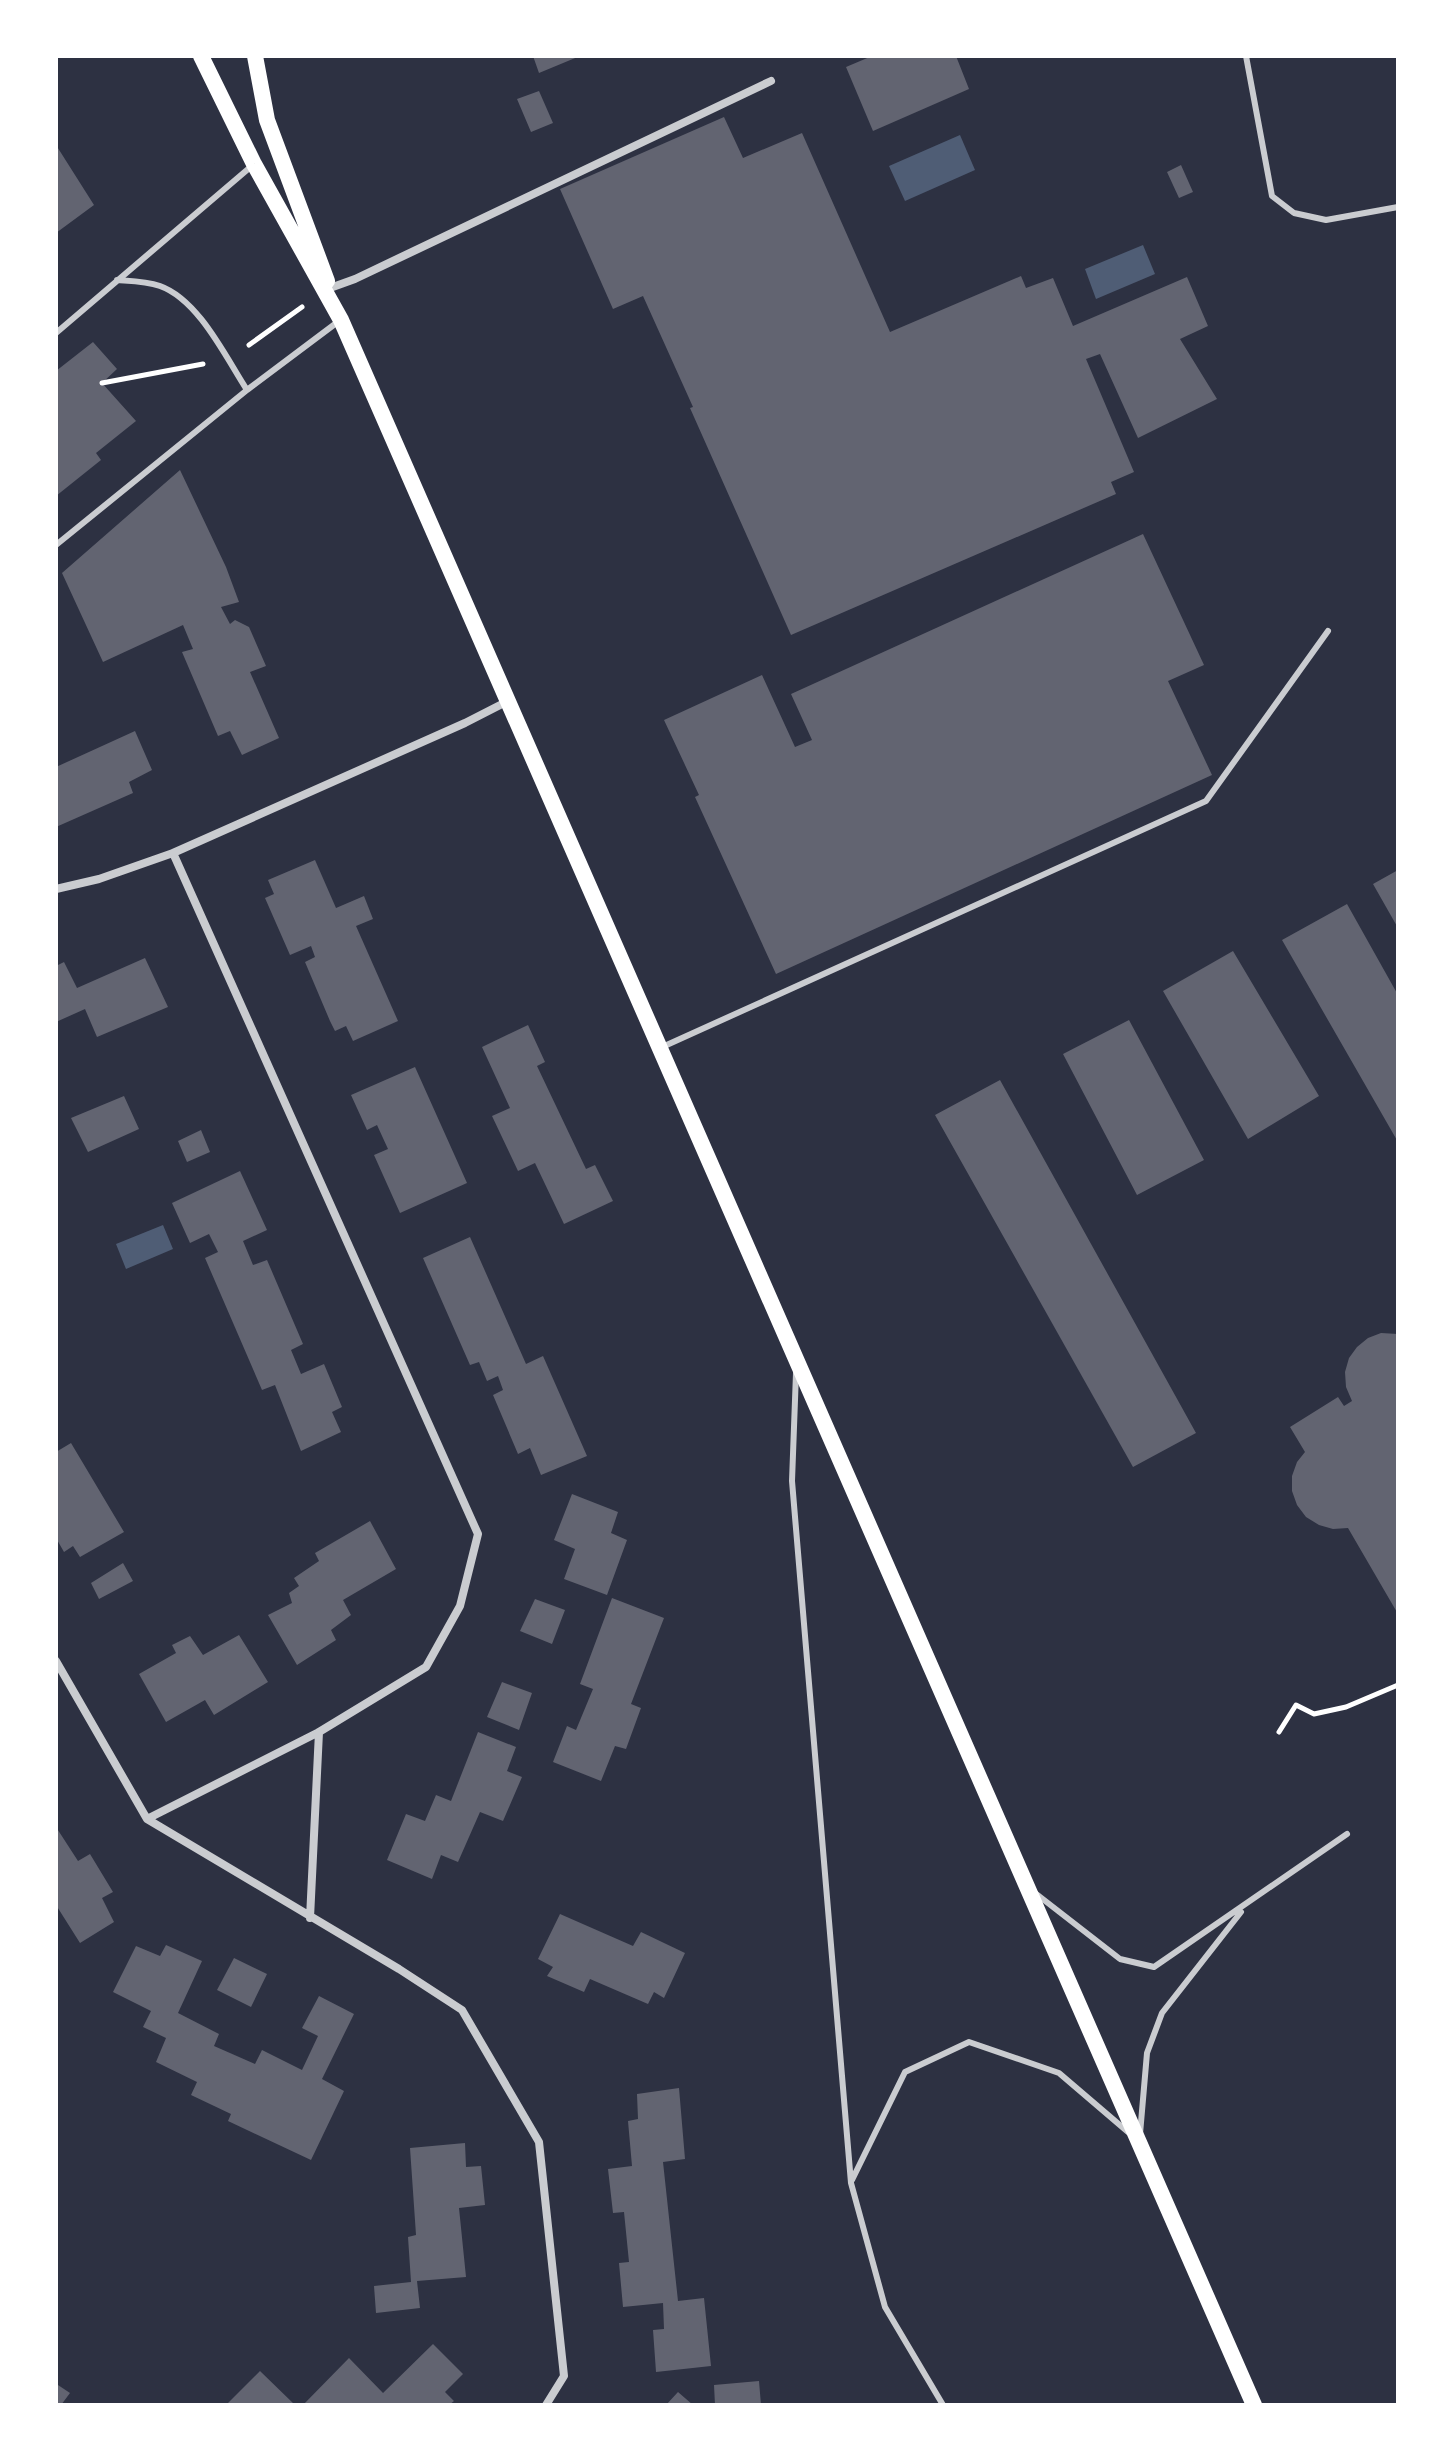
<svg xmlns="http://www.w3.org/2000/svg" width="1454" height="2461" font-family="Commissioner,sans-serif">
	<rect width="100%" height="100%" fill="#2d3142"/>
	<path fill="#4f5d75" d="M960 135 975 170 905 201 889 166Z
		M1143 245 1155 274 1096 299 1085 269Z
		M163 1225 173 1249 126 1269 116 1244Z"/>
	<path fill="#626471" d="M533 56H580L539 73Z
		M872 56H956L969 89 873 131 846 67Z
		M539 91 553 123 531 132 517 99Z
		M724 117 743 158 802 133 890 332 1021 276 1026 288 1053 278 1073 326 1187 277 1208 326 1180 339 1217 399 1138 438 1100 354 1086 359 1134 472 1111 482 1116 494 791 635 690 408 693 407 643 296 613 309 560 189Z
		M56 145 94 205 56 233Z
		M1181 165 1193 192 1179 198 1167 172Z
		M93 342 117 369 102 383 136 421 96 453 101 460 56 496V371Z
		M180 470 226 567 239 602 221 607 230 624 235 620 249 627 266 666 250 672 279 738 242 755 230 731 218 736 182 652 193 649 183 625 103 662 62 573Z
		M1143 534 1204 665 1168 681 1212 775 776 974 695 797 699 795 664 720 762 675 795 747 812 740 791 694Z
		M135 731 152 770 129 782 133 793 56 827V767Z
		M315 860 336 908 364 896 373 919 356 926 398 1021 353 1041 346 1026 335 1031 330 1021 305 962 315 957 311 946 290 955 265 898 274 894 268 880Z
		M1398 870V928L1373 884Z
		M1347 904 1398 995V1142L1282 940Z
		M1233 951 1319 1096 1248 1139 1163 991Z
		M145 958 168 1007 97 1037 85 1009 56 1022V966L64 962 77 988Z
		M1129 1020 1204 1160 1137 1195 1063 1054Z
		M528 1025 545 1062 537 1066 586 1169 595 1165 613 1201 564 1224 535 1163 518 1171 492 1116 510 1108 482 1047Z
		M415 1067 467 1183 400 1213 374 1155 388 1149 377 1125 367 1130 351 1095Z
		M1000 1080 1196 1433 1133 1467 935 1115Z
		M124 1096 139 1129 88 1152 71 1118Z
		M201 1130 210 1152 187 1162 178 1141Z
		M240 1171 267 1230 243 1241 253 1265 267 1260 303 1344 291 1350 301 1374 324 1364 342 1407 332 1412 341 1432 301 1451 275 1385 262 1390 205 1258 218 1252 209 1234 190 1243 172 1203Z
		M470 1237 526 1364 543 1356 587 1456 541 1475 530 1448 518 1454 493 1395 503 1390 498 1376 487 1381 479 1362 470 1365 423 1258Z
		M1381 1333 1398 1334V1614L1348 1528 1333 1529 1319 1525 1306 1517 1297 1505 1292 1491V1476L1297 1462 1305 1452 1290 1427 1338 1397 1344 1406 1352 1401 1346 1387 1345 1372 1349 1358 1357 1347 1368 1338Z
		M71 1443 124 1532 80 1557 73 1546 64 1552 56 1538V1452Z
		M572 1494 618 1512 611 1533 627 1540 607 1595 564 1579 575 1549 554 1540Z
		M370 1521 396 1569 343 1600 351 1615 331 1630 336 1640 297 1665 268 1615 292 1603 289 1593 299 1586 294 1578 319 1561 315 1553Z
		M123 1563 133 1581 99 1599 91 1583Z
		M612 1598 664 1618 631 1704 641 1708 626 1749 615 1746 601 1781 553 1762 567 1726 576 1730 593 1689 580 1684Z
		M535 1599 565 1610 552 1644 520 1631Z
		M239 1635 268 1682 214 1715 205 1700 166 1722 139 1674 176 1653 172 1645 190 1636 203 1655Z
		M502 1682 532 1693 519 1730 487 1717Z
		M478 1732 516 1747 507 1771 522 1777 503 1821 480 1812 458 1862 441 1855 432 1879 387 1860 406 1814 425 1821 436 1795 451 1801Z
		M56 1827 78 1861 90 1854 113 1892 102 1898 114 1922 80 1943 56 1905Z
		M560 1914 633 1946 641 1932 685 1953 664 1998 654 1992 648 2004 590 1979 584 1992 547 1976 553 1967 538 1959Z
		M166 1945 202 1961 178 2013 219 2034 214 2046 255 2064 262 2050 302 2070 318 2036 302 2028 319 1996 354 2014 322 2079 344 2091 311 2160 228 2121 231 2114 191 2095 197 2082 156 2062 166 2038 143 2027 151 2011 113 1992 136 1946 160 1956Z
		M234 1958 267 1974 251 2007 217 1990Z
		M679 2088 685 2159 663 2162 678 2301 704 2298 711 2366 656 2372 653 2330 664 2329 663 2303 623 2307 619 2263 629 2262 624 2212 613 2213 608 2169 632 2166 628 2121 638 2119 637 2094Z
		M465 2143 466 2167 481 2166 485 2205 459 2208 466 2277 417 2281 420 2308 376 2313 374 2286 411 2282 408 2237 416 2235 410 2148Z
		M433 2344 463 2374 445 2392 454 2401 449 2405H303L349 2358 383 2393Z
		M260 2371 295 2405H226Z
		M759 2381 761 2405H715L714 2385Z
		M58 2385 70 2393 61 2405H56V2388Z
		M678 2392 693 2405H666Z"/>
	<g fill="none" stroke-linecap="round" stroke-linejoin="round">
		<path stroke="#fff" stroke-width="5" d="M249 345 302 307
			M102 383 203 364
			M1279 1732 1296 1705 1314 1714 1346 1707 1398 1685"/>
		<path stroke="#caccd0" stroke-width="6" d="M1246 56 1272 196 1294 213 1326 220 1398 207
			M117 280C132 281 146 281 160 286 199 300 226 358 247 390
			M56 333 254 164
			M56 545 247 390 339 321
			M660 1048 1206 801 1328 631
			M796 1373 792 1481 851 2183 885 2307 943 2405
			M1035 1893 1120 1959 1154 1967 1347 1834
			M1140 2134 1147 2053 1162 2013 1241 1912
			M852 2180 905 2072 969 2042 1059 2073 1128 2132"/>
		<path stroke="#caccd0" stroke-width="8" d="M330 288 355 279 771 81
			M56 889 99 879 173 853 465 723 508 701
			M56 1661 147 1819 399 1969 462 2010 539 2142 564 2376 546 2405
			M147 1819 319 1732 426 1667 460 1606 478 1534 173 853
			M310 1918 319 1732"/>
		<path stroke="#fff" stroke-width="16" d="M201 56 254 164 341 320 1254 2405
			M255 56 267 120 327 281"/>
	</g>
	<rect width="1454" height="2461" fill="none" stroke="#ffffff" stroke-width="116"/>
</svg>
